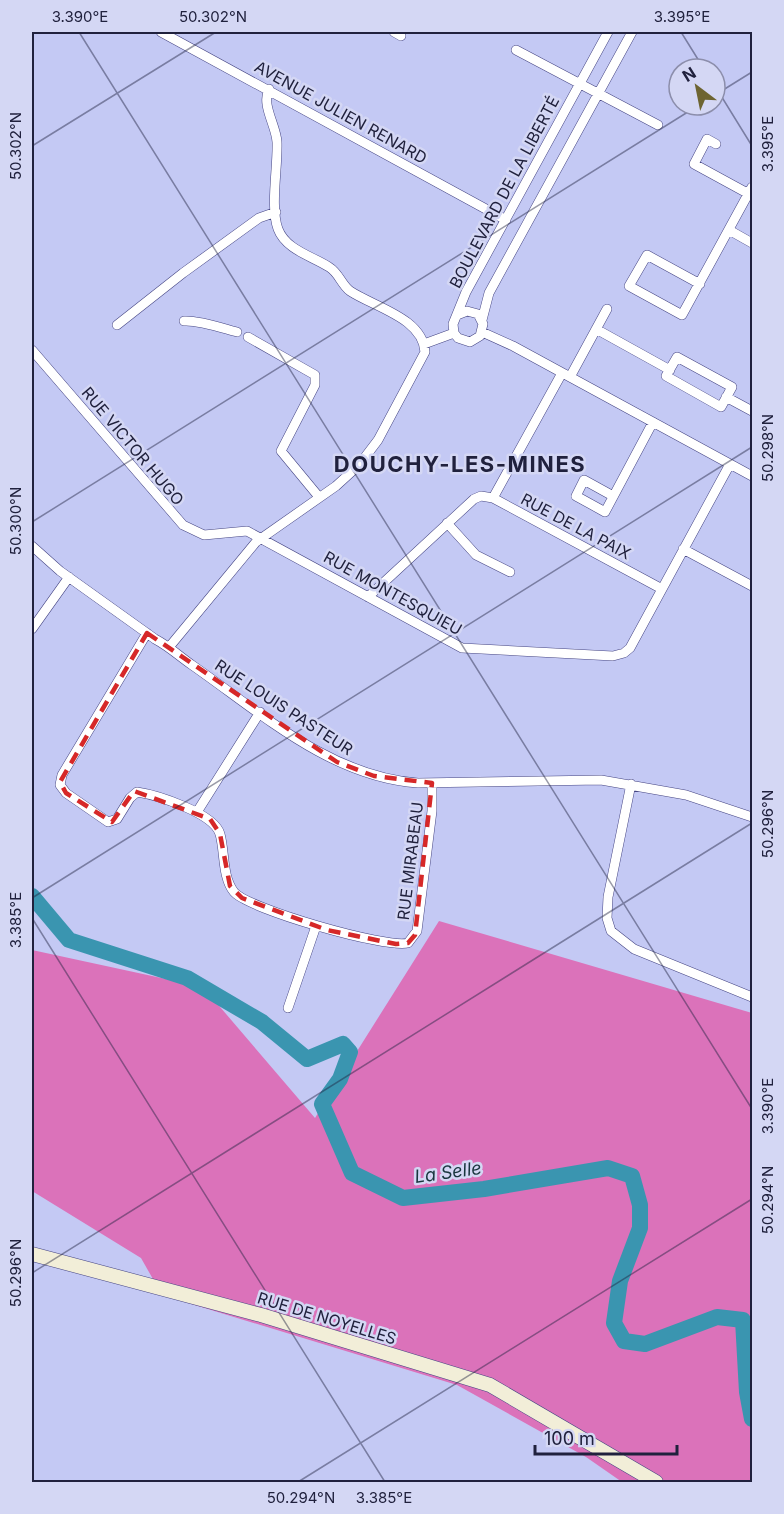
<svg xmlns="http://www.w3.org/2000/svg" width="784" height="1514" font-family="Inter,sans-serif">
	<rect width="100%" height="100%" fill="#c4c9f4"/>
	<path fill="#db72ba" d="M439 921 752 1013V1482H622L586 1457 457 1385 162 1295 141 1258 32 1191V950L203 987 315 1118Z"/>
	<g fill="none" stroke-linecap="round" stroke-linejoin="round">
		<path stroke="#3a95b0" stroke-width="16" d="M32 896 69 940 187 978 262 1022 307 1059 343 1044 350 1052 340 1079 322 1104 352 1173 403 1198 484 1189 608 1168 632 1176 640 1205V1228L620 1281 614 1323 624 1341 645 1344 717 1317 743 1320 747 1392 752 1419"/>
		<g stroke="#454583" stroke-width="10">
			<path id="street" d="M161 32 506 220
				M394 32 401 36
				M516 50 658 125
				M716 144 707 139 694 164 749 194
				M729 230 752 243
				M700 284 647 255 629 286 682 315 752 187
				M457 315 467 311 478 314 483 324 480 336 470 342 458 338 454 333 453 324 466 292 608 32
				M482 320 489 293 632 32
				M184 321C199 320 222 328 237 332
				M117 325 183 273 259 218 276 212
				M596 329 670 370
				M482 332 513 346 752 476
				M248 337 315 375V385L281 451 319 497
				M424 344 454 333
				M32 350 183 525 204 535 247 531 462 648 613 656 624 653 630 648 730 464
				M677 357 732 387 721 407 666 376Z
				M570 377 607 309
				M726 397 752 411
				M613 496 584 480 576 496 605 512 653 422
				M493 498 562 373
				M447 523 476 555 510 572
				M32 546 60 571 155 639C170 647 179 656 192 665 261 713 331 777 418 783L601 780 686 795 752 817
				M683 549 752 586
				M368 597 474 499 481 496 493 498 662 589
				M32 629 69 577
				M147 633 62 775 60 785 66 793 108 822 117 819 130 798 137 792C157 795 214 813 220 834 225 852 222 877 234 892 248 909 387 949 408 943L417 931 432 811V783
				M170 646 256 542 336 486 359 465 378 440 425 352C423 318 374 307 350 291 341 284 339 273 329 267 312 256 286 250 278 229 270 207 278 167 277 142 276 125 261 105 269 89
				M631 784 608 897 607 918 611 931 634 949 752 997
				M197 812 260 712
				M288 1008 316 926"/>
		</g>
		<g stroke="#454583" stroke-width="15">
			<path id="secondary" d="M32 1254 261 1315 490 1385 656 1482"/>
		</g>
		<use href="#street" stroke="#fff" stroke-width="9"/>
		<use href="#secondary" stroke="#f2eed8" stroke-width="14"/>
	</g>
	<path fill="none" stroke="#d62828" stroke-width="4.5" stroke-dasharray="12 8" stroke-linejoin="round" d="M147 633 337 762 374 776 432 783 415 935 408 943 396 944 327 930 242 898 230 886 220 834 210 819 134 791 112 822 66 793 60 782Z"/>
	<path fill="none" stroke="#20213d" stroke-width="1.5" stroke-opacity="0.45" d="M79 32 752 1109M681 32 704 69M715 86 752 146M715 95 752 72M32 146 216 32M32 522 699 105M32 898 752 447M32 918 385 1482M32 1273 752 823M298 1482 752 1199"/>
	<g text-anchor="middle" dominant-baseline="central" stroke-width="5" stroke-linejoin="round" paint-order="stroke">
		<g font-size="16" fill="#20213d" stroke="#d4d7f4">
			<text transform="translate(341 112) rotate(29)">AVENUE JULIEN RENARD</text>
			<text transform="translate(504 192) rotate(-62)">BOULEVARD DE LA LIBERTÉ</text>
			<text transform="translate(133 446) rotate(50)">RUE VICTOR HUGO</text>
			<text transform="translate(576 526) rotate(28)">RUE DE LA PAIX</text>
			<text transform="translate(393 593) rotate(29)">RUE MONTESQUIEU</text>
			<text transform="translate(284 707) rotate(33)">RUE LOUIS PASTEUR</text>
			<text transform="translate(410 861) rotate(-83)">RUE MIRABEAU</text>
			<text transform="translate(327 1318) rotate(17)">RUE DE NOYELLES</text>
		</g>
		<g font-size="18" font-style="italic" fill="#19353e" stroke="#d4d7f4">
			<text transform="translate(448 1172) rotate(-8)">La Selle</text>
		</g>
		<g font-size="22" font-weight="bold" letter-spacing="1.5" fill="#20213d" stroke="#d4d7f4">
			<text x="460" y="464">DOUCHY-LES-MINES</text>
		</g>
	</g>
	<rect width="784" height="1514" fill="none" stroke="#d4d7f4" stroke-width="66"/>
	<g transform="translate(697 87) rotate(328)"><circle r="28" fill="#d4d7f4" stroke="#8c8eab" stroke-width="1.5"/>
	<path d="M0-4.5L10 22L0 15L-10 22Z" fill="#6d6431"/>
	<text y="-9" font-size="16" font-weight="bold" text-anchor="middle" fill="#20213d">N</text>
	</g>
	<path d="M535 1445v9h142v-9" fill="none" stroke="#20213d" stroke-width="3"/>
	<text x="544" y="1445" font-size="18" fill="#20213d" stroke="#d4d7f4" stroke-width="4.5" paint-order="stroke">100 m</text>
	<rect x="33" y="33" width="718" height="1448" fill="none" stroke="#20213d" stroke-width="2"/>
	<g font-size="15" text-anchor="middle" fill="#20213d">
		<text x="80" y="22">3.390°E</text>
		<text x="213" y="22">50.302°N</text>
		<text x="682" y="22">3.395°E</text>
		<text transform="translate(768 144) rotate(-90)" y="5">3.395°E</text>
		<text transform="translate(16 146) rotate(-90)" y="5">50.302°N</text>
		<text transform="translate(768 448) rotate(-90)" y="5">50.298°N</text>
		<text transform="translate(16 521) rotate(-90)" y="5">50.300°N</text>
		<text transform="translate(768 824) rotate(-90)" y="5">50.296°N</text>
		<text transform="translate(16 920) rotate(-90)" y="5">3.385°E</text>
		<text transform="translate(768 1106) rotate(-90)" y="5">3.390°E</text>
		<text transform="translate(768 1200) rotate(-90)" y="5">50.294°N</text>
		<text transform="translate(16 1273) rotate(-90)" y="5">50.296°N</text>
		<text x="301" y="1503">50.294°N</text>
		<text x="384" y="1503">3.385°E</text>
	</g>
</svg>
